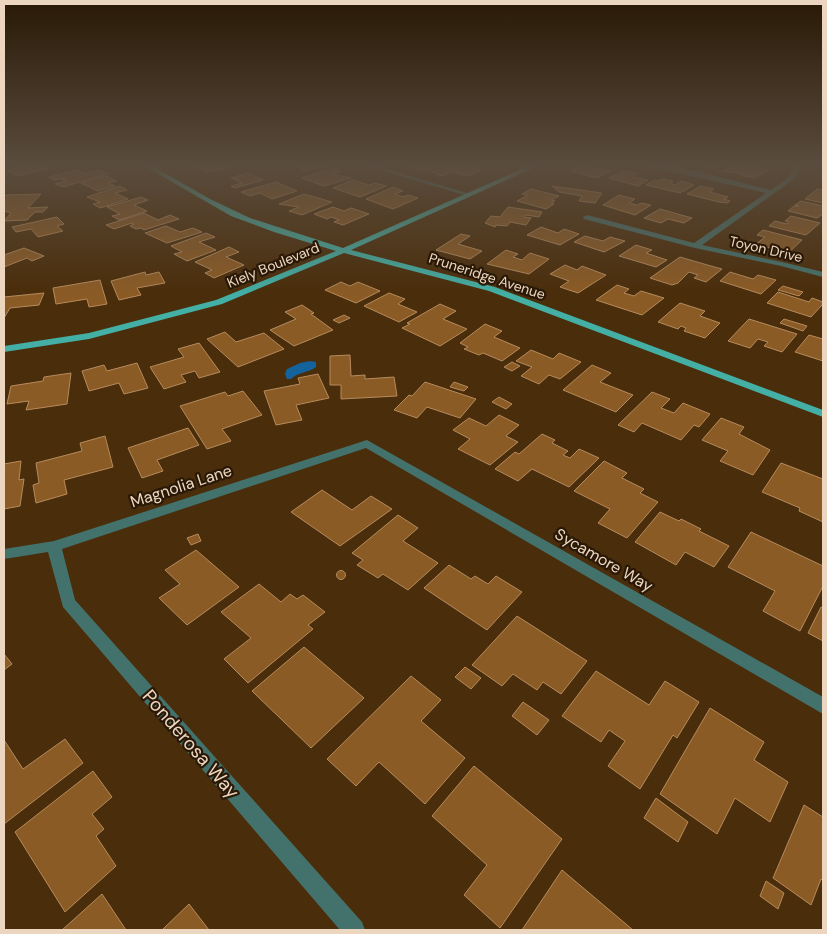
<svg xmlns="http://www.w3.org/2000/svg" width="827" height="934" font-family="'DM Sans',sans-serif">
	<rect width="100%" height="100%" fill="#4a2d0a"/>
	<path fill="#15639c" d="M310 361 316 362V367C308 373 298 372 291 379H287L285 374 287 369 300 363Z"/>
	<path fill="#8b5b25" stroke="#b68b5e" d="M24 164H41L49 168 18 176 7 171 27 166Z
		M203 164H221L227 168 208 172 194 166Z
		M288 164H321L324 166 305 171Z
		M442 164 426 171 414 168 422 164Z
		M450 164H461L482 170 468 176 451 172 443 176 431 172Z
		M701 164H723L716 169Z
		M733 165 749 168 752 166 768 170 755 178 741 175 743 174 723 171Z
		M579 166 594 170 599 168 611 171 597 178 570 171Z
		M333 168 341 171 332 174 351 178 324 186 302 178Z
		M77 170 86 174 98 170 108 174 63 187 55 184 66 181 62 179 66 178 54 180 49 177Z
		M624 171 637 174 633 177 648 180 638 186 609 178Z
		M248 173 263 180 235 188 231 186 242 183 231 178Z
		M106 176 117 181 108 183 115 186 98 191 81 183Z
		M662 179 673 181 670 183 675 185 681 181 694 185 680 193 646 185 655 180 659 181Z
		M353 180 369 185 375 183 386 186 360 197 333 188Z
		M276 182 297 191 272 199 260 193 250 196 241 192Z
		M120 186 127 190 115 193 128 199 100 208 93 204 100 202 87 197Z
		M552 186 602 193 595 203 579 201 582 196 559 192Z
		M701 186 714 189 710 192 728 197 724 199 730 201 727 203 719 202 687 194Z
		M393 187 403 191 395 194 403 197 408 195 418 198 393 209 366 199Z
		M531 189 559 196 551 200 555 201 551 203 554 204 546 209 517 201 528 195 522 194Z
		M817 189 823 190V203L805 199Z
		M41 194 28 208 48 207 43 212H35L27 220 4 221 11 213 4 211V197L6 195Z
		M304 194 332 202 302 215 289 211 299 207 279 204Z
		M619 195 635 199 629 203 637 205 641 203 651 205 635 215 603 205Z
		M141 197 148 200 134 205 147 211 119 220 112 216 120 214 107 207Z
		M801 201 823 206V214L817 218 788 211 794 206H799L795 205Z
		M333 207 344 211 351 208 369 214 343 225 334 222 339 220 331 217 327 219 314 214Z
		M508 207 542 212 539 217 526 215 524 217 531 218 526 225 510 222 507 226 496 225 495 227 485 223 491 216 500 217Z
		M660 209 692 218 684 223 668 219 661 223 644 218Z
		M144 213 158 220 170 215 179 219 144 230 141 228 136 229 130 226 134 224 132 223 114 229 106 225Z
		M791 216 820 223 806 235 769 226 775 221 787 224 789 222 785 221Z
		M57 217 64 224 57 226 63 231 38 237 31 229 16 232 12 227Z
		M166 226 180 232 193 228 202 232 167 243 145 233Z
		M541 227 558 233 564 229 579 234 560 245 527 235Z
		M763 230 802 240 788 253 756 244 765 237 757 235Z
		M206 233 215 237 199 242 216 250 187 261 174 254 182 252 171 246Z
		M461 234 470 236 458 244 482 251 470 259 436 250Z
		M585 236 603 241 610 237 625 241 604 252 574 242Z
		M636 245 652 250 646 253 667 260 656 267 619 256Z
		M229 247 239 252 226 257 244 265 214 278 205 273 212 270 195 262Z
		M24 248 44 256 32 261 27 258 4 267V255Z
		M506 250 518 254 513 257 522 260 530 253 549 259 529 274 487 264Z
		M680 257 704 264 722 269 706 282 694 278 698 275 689 272 678 283 672 285 650 278Z
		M565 265 577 270 582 266 606 275 578 293 560 287 569 281 550 274Z
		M145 272 146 275 159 272 165 283 137 288 141 295 119 300 111 281Z
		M730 272 753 279 758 275 776 280 761 294 720 281Z
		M100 280 107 304 89 307 87 299 56 304 53 288Z
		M341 282 350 286 358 282 380 291 356 303 325 290Z
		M617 285 629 289 624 293 634 296 641 291 664 298 642 315 596 300Z
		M783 286 803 292 799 296 778 290Z
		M778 292 809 302 812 298 823 302V304L811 317 767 303Z
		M44 293 39 305 10 308 4 318V297Z
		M389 293 405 299 398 304 417 312 399 322 364 306Z
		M680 303 705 311 700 316 720 323 705 338 684 331 686 328 681 326 678 329 658 322Z
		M440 304 456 311 443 319 467 329 440 346 402 328 410 324 407 323Z
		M302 305 314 313 311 314 333 330 294 346 270 330 296 319 285 312Z
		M344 315 350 318 339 323 333 320Z
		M749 319 797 334 782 352 764 346 768 342 758 339 750 348 728 341Z
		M784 319 807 326 803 331 780 323Z
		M485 324 502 331 494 337 520 348 502 361 483 353 479 355 464 349 468 347 460 343Z
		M225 332 236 342 264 333 284 349 238 367 207 339Z
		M809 335 823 339V361L795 352Z
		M199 343 220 372 199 378 195 371 181 375 186 382 164 389 150 367 184 357 178 349Z
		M531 350 553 359 559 353 581 362 560 379 549 375 539 384 521 376 532 367 516 361Z
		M350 355 351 376 365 375V379L394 377 397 396 341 399V385H330V356Z
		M512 362 520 366 512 371 504 367Z
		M137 363 148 388 124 394 119 383 89 391 82 371 104 365 107 371Z
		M592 365 611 373 600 382 633 395 616 412 563 390Z
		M71 373 67 404 26 410 29 401 7 404 11 386 43 381 44 377Z
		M318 374 329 398 296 405 302 420 276 425 264 391 300 384 298 378Z
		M425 382 476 399 460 418 427 407 417 418 394 410 409 395 412 396Z
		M454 382 468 387 464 391 450 387Z
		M243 391 262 415 222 429 231 441 207 449 180 406 225 392 228 396Z
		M652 392 670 399 661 408 674 413 683 403 710 414 699 427 694 425 681 440 642 423 634 432 618 425Z
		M499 397 512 404 506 409 492 402Z
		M499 415 519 425 506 436 518 442 490 465 458 449 470 439 453 430 469 418 486 426Z
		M721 418 744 427 739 434 770 450 753 475 720 461 728 451 702 440Z
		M188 428 199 445 157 460 163 471 142 478 128 448Z
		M542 434 555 440 552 443 568 451 563 455 570 458 579 449 599 458 569 487 532 469 518 481 495 469 515 452 519 454Z
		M105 436 113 467 64 480 67 494 36 503 33 485 39 483 36 463 82 451 80 443Z
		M21 461 19 480 24 479 20 506 4 509V464Z
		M604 461 627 473 622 478 644 489 640 493 658 502 627 538 598 523 610 509 574 491Z
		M781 463 823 479V522L799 511 800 508 762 492Z
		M322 490 352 510 371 496 392 509 340 546 291 512Z
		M660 512 679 521 681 519 701 529 699 531 729 546 714 567 685 552 676 565 635 542Z
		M398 515 418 528 403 541 438 563 408 590 383 574 378 578 357 565 363 560 352 553Z
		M751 532 823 566V586L800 631 763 611 775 591 728 567Z
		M198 534 201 541 191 545 187 538Z
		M196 550 239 587 187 625 159 598 180 584 165 570Z
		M449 565 471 579 475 576 488 584 496 576 522 592 487 630 424 588Z
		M336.5 575a4.5 4.5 0 1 1 9 0a4.5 4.5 0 1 1-9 0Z
		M259 584 281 602 290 594 297 599 303 595 325 612 308 625 313 629 248 683 224 659 251 638 221 612Z
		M821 607 823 608V641L808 633Z
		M517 616 587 661 561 694 543 682 537 690 513 674 502 686 472 665Z
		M304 647 364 698 311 748 252 691Z
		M4 654 12 664 4 670Z
		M465 667 481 678 471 689 455 677Z
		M596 671 649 705 665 681 699 702 677 738 673 735 640 789 608 766 625 741 609 730 601 742 562 716Z
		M411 676 441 700 421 721 465 758 425 804 379 762 356 786 327 759Z
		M523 702 549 720 537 735 512 716Z
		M710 708 764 742 754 760 788 782 770 822 735 798 717 834 660 794Z
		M65 739 83 763 4 824V740L23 769Z
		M474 766 562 839 500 928 464 895 487 865 432 816Z
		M93 771 112 797 92 814 104 829 96 836 116 866 65 912 15 832Z
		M656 798 688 822 678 842 644 818Z
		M804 805 823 817V881L821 879 811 905 773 878Z
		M562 870 633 930H522Z
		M766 881 784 893 778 909 760 896Z
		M102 894 126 930H62Z
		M189 904 209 930H162Z"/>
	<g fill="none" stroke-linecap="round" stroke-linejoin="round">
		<path fill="#43726d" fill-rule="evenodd" d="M359 164H370L473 195 468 196Z
			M638 164C682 164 728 180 771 190L789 177 797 164H803L794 179 702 245 782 262 823 272V277L781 266 695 248 584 219 583 217 587 215 694 243 766 193Z
			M367 440 823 697V714L366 448 62 549 75 600 362 922 365 930H340L63 607 48 552 4 559V549L54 541Z"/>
		<path fill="#43afa5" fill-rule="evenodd" d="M141 164H149L210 199 250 218 343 248 533 164H542L351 250 495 287 823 410V417L489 291 344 253 222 304 89 339 4 352V346L89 333 216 300 336 251 274 232 231 216Z"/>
	</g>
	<linearGradient id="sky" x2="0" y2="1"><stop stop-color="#291906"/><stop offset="0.56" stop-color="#5a4c3e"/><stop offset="1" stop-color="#5a4c3e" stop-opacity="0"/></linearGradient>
	<rect width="827" height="295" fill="url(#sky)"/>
	<g text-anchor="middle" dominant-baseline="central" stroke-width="4.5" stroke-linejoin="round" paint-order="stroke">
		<g font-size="14" fill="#edd6c0" stroke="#291806">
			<text transform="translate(766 249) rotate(13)">Toyon Drive</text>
			<text transform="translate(273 265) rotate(-22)">Kiely Boulevard</text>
			<text transform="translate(487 276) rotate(18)">Pruneridge Avenue</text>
		</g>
		<g font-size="16" fill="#edd6c0" stroke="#291806">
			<text transform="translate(181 486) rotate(-18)">Magnolia Lane</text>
			<text transform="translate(604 560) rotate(30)">Sycamore Way</text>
		</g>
		<g font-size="19" fill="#edd6c0" stroke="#291806">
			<text transform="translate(191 744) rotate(49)">Ponderosa Way</text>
		</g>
	</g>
	<rect width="827" height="934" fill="none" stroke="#edd6c0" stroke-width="10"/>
</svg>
